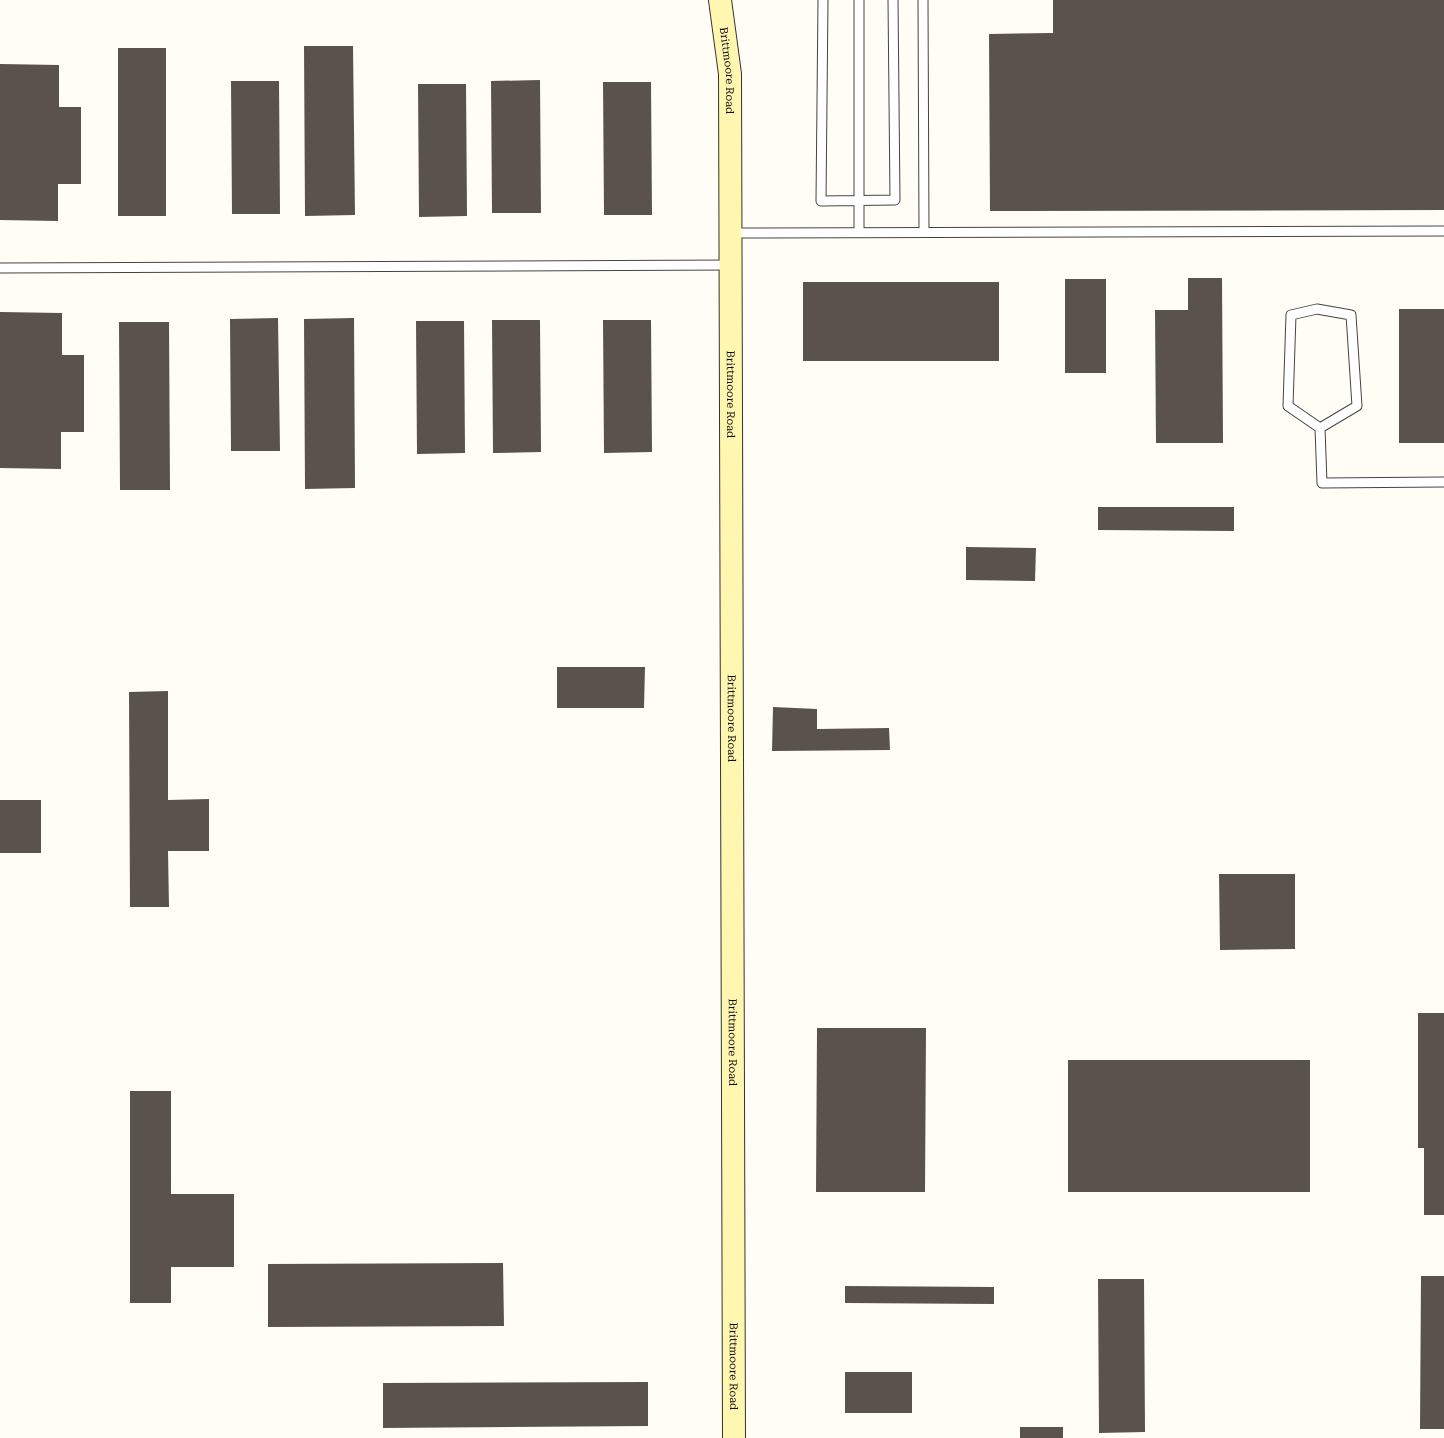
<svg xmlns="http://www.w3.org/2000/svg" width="1444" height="1438" font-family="'Roboto Serif',serif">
	<rect width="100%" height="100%" fill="#fffdf5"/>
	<path fill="#5a524d" d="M1053 0H1444V210L990 211 989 34 1053 33Z
		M304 46H353L355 215 305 216Z
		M118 48H166V216H118Z
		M0 64 59 65V107H81V184H58V221L0 220Z
		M540 80 541 213H492L491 81Z
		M231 81H279L280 214H232Z
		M603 82H651L652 215H604Z
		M418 84H466L467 216 419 217Z
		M1188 278H1222L1223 443H1156L1155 310H1188Z
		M1065 279H1106V373H1065Z
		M803 282H999V361H803Z
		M1399 309H1444V443H1399Z
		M0 312 62 313V355H84V432H61V469L0 468Z
		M278 318 280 451H231L230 319Z
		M354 318 355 488 305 489 304 319Z
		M492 320H540L541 452 493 453Z
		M603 320H651L652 452 604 453Z
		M416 321H464L465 453 417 454Z
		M119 322H169L170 490H120Z
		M1098 507H1234V531L1098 530Z
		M966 547 1036 548 1035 581 966 580Z
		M557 667H645L644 708H557Z
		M168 691V800L209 799V851H168L169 907H130L129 692Z
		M773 707 817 709V729L889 728 890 750 772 751Z
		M0 800H41V853H0Z
		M1219 874H1295V949L1220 950Z
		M1418 1013H1444V1215H1424V1148H1418Z
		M817 1028H926L925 1192H816Z
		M1068 1060H1310V1192H1068Z
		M130 1091H171V1194H234V1267H171V1303H130Z
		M503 1263 504 1326 268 1327V1264Z
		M1421 1276H1444V1429H1420Z
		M1098 1279H1144L1145 1432 1099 1433Z
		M845 1286 994 1287V1304L845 1303Z
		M845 1372H912V1413H845Z
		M648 1382V1426L383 1428V1383Z
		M1020 1427H1063V1438H1020Z"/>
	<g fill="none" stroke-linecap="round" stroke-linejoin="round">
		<g stroke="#444" stroke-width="11">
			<path id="service" d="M823 0 821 201 895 200 893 0
				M859 0V232
				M923 0 924 232
				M730 233 1444 231
				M0 268 731 265
				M1317 309 1351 315 1357 406 1320 428 1288 406 1291 315Z
				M1320 428 1322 483 1444 482"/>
		</g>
		<g stroke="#333" stroke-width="24">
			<g id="secondary">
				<path id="s1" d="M720 0 730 74 734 1438"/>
			</g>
		</g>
		<use href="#service" stroke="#fff" stroke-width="9"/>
		<use href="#secondary" stroke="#fff6b0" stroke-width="22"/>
	</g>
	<g text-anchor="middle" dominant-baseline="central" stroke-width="4" stroke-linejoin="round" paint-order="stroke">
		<g font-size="11" fill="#111" stroke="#fff">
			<text stroke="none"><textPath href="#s1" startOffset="71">Brittmoore Road</textPath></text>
			<text stroke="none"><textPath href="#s1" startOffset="395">Brittmoore Road</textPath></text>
			<text stroke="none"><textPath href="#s1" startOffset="719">Brittmoore Road</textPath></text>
			<text stroke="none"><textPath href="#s1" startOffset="1043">Brittmoore Road</textPath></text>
			<text stroke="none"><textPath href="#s1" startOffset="1367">Brittmoore Road</textPath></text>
		</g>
	</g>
</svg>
